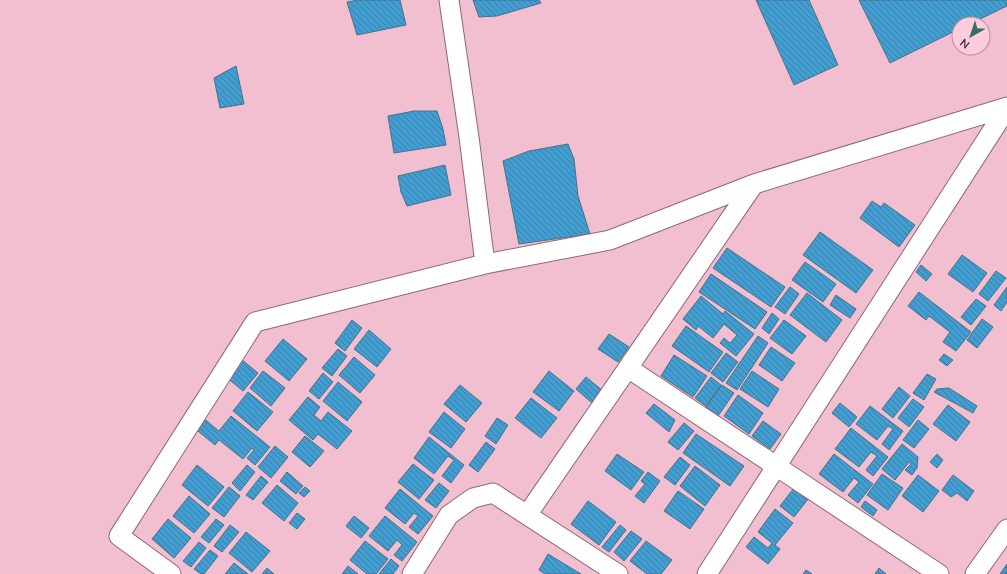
<svg xmlns="http://www.w3.org/2000/svg" width="1007" height="574" font-family="Mulish,sans-serif">
	<defs>
		<pattern id="building-back-hatch" width="6" height="6" patternUnits="userSpaceOnUse"><rect width="6" height="6" fill="#429dd0"/><path d="M-1 5l2 2M0 0l6 6M5-1l2 2" fill="none" stroke="#3980aa"/></pattern>
	</defs>
	<rect width="100%" height="100%" fill="#f1bfd0"/>
	<path fill="url(#building-back-hatch)" stroke="#49718a" d="M358 0H400L406 25 357 35 347 2Z
		M473 0H539L541 3 497 16 479 17Z
		M756 0H809L838 65 794 85Z
		M859 0H1007V6L970 24H959V29L890 63Z
		M236 66 244 104 220 108 214 78Z
		M414 111H437L443 129 446 145 394 153 388 116Z
		M568 144 574 159 578 196 590 234 519 244 503 161 529 151Z
		M445 165 451 195 407 206 401 192 398 176Z
		M872 201 881 207 884 203 915 225 899 247 860 218Z
		M820 232 873 270 856 293 803 255Z
		M727 248 785 287 771 307 713 268Z
		M962 255 987 273 973 292 948 274Z
		M805 262 836 284 823 302 792 280Z
		M921 265 932 274 926 281 916 272Z
		M996 271 1006 278 988 301 979 294Z
		M711 274 767 312 755 329 699 292Z
		M790 287 799 294 785 314 775 307Z
		M1007 287V302L1001 311 994 305Z
		M919 292 971 332 956 351 943 342 950 332 929 316 926 320 908 306Z
		M807 293 842 320 826 342 790 315Z
		M836 295 856 309 850 318 830 305Z
		M701 296 723 314 725 311 754 334 736 356 720 343 724 338 730 343 737 335 724 324 713 338 698 326 696 330 683 319Z
		M976 299 986 306 971 325 961 317Z
		M772 313 779 319 769 334 762 328Z
		M982 319 993 327 977 348 967 340Z
		M352 320 362 328 345 351 335 343Z
		M784 320 806 336 792 354 770 338Z
		M686 326 723 352 709 372 672 346Z
		M369 330 391 349 377 367 354 349Z
		M609 334 629 347 618 362 598 349Z
		M758 336 768 343 737 390 726 383Z
		M283 339 307 359 289 381 265 361Z
		M771 347 795 363 782 381 759 365Z
		M338 349 347 356 332 376 322 368Z
		M726 353 738 362 723 382 711 373Z
		M944 354 953 360 947 366 939 360Z
		M674 355 707 376 693 397 661 376Z
		M354 357 375 375 360 393 339 375Z
		M241 359 258 373 243 391 226 377Z
		M263 371 285 388 271 406 250 388Z
		M549 371 574 391 559 411 533 392Z
		M752 371 779 389 768 407 740 389Z
		M323 373 333 382 319 399 309 391Z
		M927 374 936 379 924 400 913 393Z
		M586 377 603 391 592 403 576 389Z
		M711 377 721 385 706 406 695 398Z
		M338 382 362 402 347 421 323 401Z
		M460 385 482 403 466 422 444 404Z
		M722 385 734 393 718 416 706 407Z
		M899 387 910 396 893 418 882 409Z
		M949 388 977 406 973 413 934 392 937 389Z
		M248 392 273 412 257 431 233 411Z
		M738 395 763 413 749 434 724 416Z
		M308 397 320 407 314 415 321 421 328 412 352 431 337 449 318 434 313 440 289 420Z
		M531 398 557 418 541 438 515 418Z
		M913 399 924 407 909 427 898 418Z
		M840 403 857 417 849 427 832 413Z
		M654 404 675 420 669 432 646 413Z
		M948 405 970 422 956 441 933 424Z
		M870 406 903 431 889 450 882 444 893 429 888 426 877 440 856 424Z
		M444 412 465 429 451 448 429 432Z
		M231 416 270 447 255 465 247 458 254 450 252 448 243 459 219 440 215 445 193 427 202 417 219 431Z
		M497 418 508 425 496 444 485 436Z
		M918 420 929 429 914 448 903 440Z
		M763 421 781 434 770 449 752 436Z
		M684 423 694 431 678 450 668 442Z
		M851 428 888 457 873 476 866 470 877 456 871 452 859 467 835 449Z
		M696 434 744 466 730 486 683 453Z
		M305 436 324 451 310 467 292 452Z
		M429 437 464 465 451 483 442 476 454 460 448 456 434 474 414 458Z
		M486 442 495 449 478 472 469 465Z
		M902 444 918 457 917 468 912 475 905 470 911 464 909 462 895 480 882 469Z
		M275 446 288 457 271 478 258 467Z
		M617 454 644 472 631 490 605 471Z
		M834 454 873 484 858 503 848 495 859 482 854 478 843 492 819 474Z
		M937 454 943 460 937 468 930 462Z
		M680 457 690 465 675 485 664 477Z
		M413 464 434 480 419 499 398 482Z
		M197 465 224 487 208 506 182 485Z
		M247 465 255 472 240 491 232 483Z
		M695 466 720 485 705 506 680 486Z
		M287 472 303 486 296 494 280 481Z
		M648 472 660 481 644 503 635 496 645 484 641 481Z
		M882 474 903 488 888 510 867 495Z
		M918 475 939 491 923 512 902 496Z
		M953 475 974 491 967 501 957 493 951 497 942 490Z
		M261 476 268 482 253 500 246 495Z
		M439 483 449 491 436 508 425 500Z
		M277 485 298 503 284 521 262 503Z
		M229 487 240 496 224 517 212 508Z
		M305 487 310 491 304 497 299 493Z
		M794 488 808 499 794 517 780 506Z
		M400 489 433 516 418 534 409 527 418 516 414 513 405 524 385 508Z
		M678 491 704 509 690 529 664 511Z
		M189 496 210 514 194 533 173 516Z
		M588 501 616 522 599 545 571 524Z
		M865 501 877 510 873 516 861 507Z
		M775 509 793 523 775 545 780 549 768 564 746 547 754 537 768 548 772 543 758 532Z
		M297 513 305 519 297 529 289 523Z
		M354 516 369 528 361 538 346 526Z
		M385 516 417 542 402 561 394 555 402 545 397 540 388 551 369 536Z
		M168 519 191 538 174 558 152 539Z
		M216 519 224 525 209 543 201 537Z
		M230 525 239 532 222 552 214 546Z
		M620 525 626 530 609 552 602 547Z
		M631 531 642 539 624 561 614 552Z
		M246 532 270 551 252 572 229 553Z
		M365 541 388 559 376 574H367L350 560Z
		M646 541 672 560 661 574H647L630 561Z
		M199 542 206 548 191 567 183 561Z
		M210 550 218 556 204 574H201L194 569Z
		M548 554 581 574H545L539 570Z
		M391 559 399 566 393 574H379Z
		M234 563 248 574H225Z
		M1007 564V574H1000Z
		M348 566 358 574H342Z
		M267 568 274 574H262Z
		M879 568 886 574H875Z
		M806 570 812 574H803Z"/>
	<g fill="none" stroke-linecap="round" stroke-linejoin="round">
		<g stroke="#926776" stroke-width="21">
			<path id="minor" d="M449 0 469 137 485 264
				M628 368 939 574
				M527 515 754 184
				M171 574 119 536 255 322 485 264 610 240 754 184 1007 107
				M412 574 449 515 473 498 493 493 618 574
				M707 574 1007 108
				M975 574 1007 529"/>
		</g>
		<use href="#minor" stroke="#fff" stroke-width="19"/>
	</g>
	<g transform="translate(971 36) rotate(219)"><circle r="19" fill="#feccdd" stroke="#b38d9a"/>
	<path d="M0-3L7 15L0 10L-7 15Z" fill="#2f7263"/>
	<text y="-6" font-size="11" font-weight="bold" text-anchor="middle" fill="#432f36">N</text>
	</g>
</svg>
